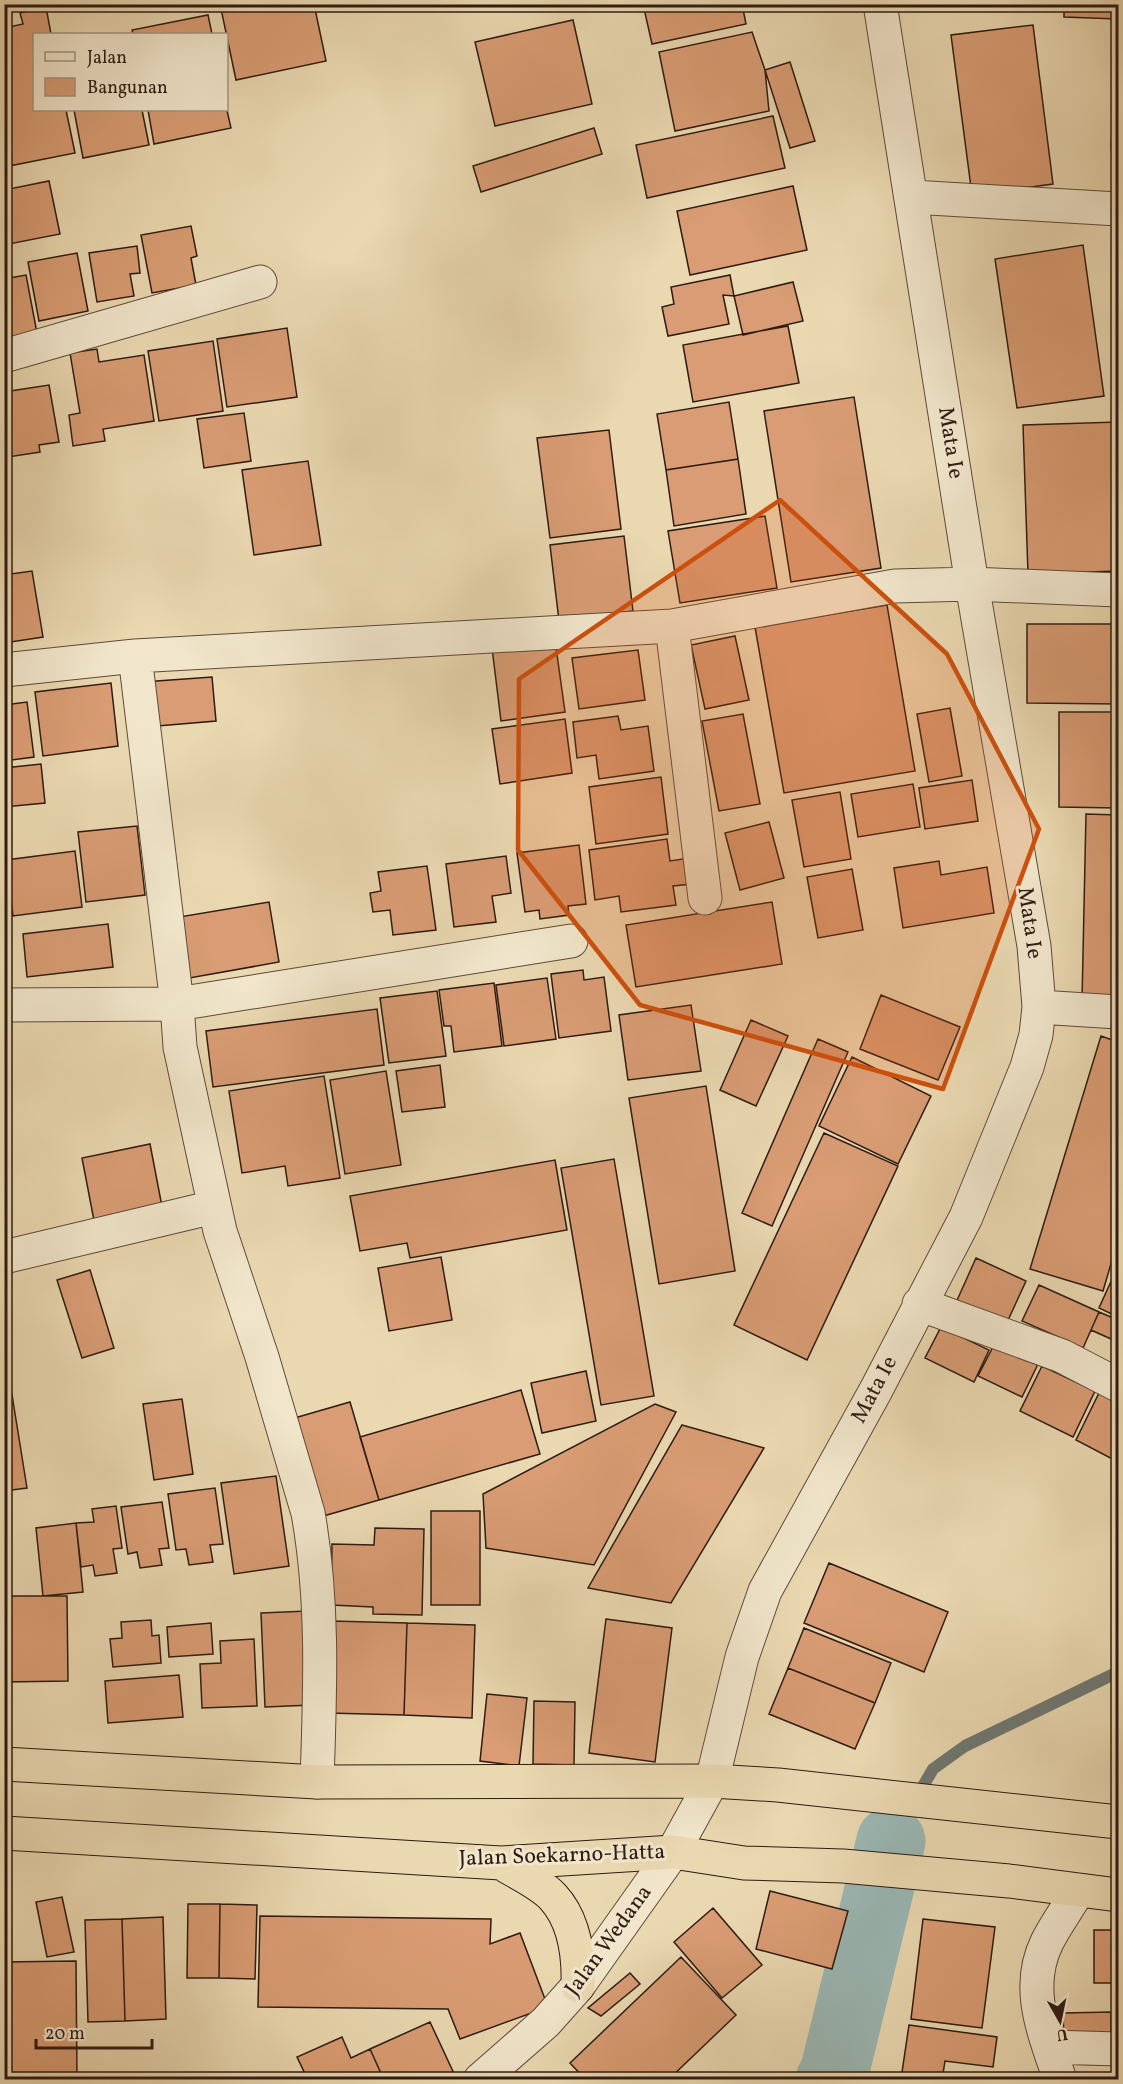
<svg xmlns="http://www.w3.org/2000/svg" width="1123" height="2084" font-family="Vollkorn,serif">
	<rect width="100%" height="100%" fill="#ead8b1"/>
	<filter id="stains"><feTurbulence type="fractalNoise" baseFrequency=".00333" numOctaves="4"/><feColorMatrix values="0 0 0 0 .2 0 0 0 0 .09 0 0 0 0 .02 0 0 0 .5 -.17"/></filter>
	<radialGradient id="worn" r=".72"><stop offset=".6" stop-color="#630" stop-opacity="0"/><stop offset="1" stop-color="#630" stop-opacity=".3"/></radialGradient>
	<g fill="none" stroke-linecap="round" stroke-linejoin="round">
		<path stroke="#6f7974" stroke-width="12" d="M891 1841 933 1769 965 1746 1118 1672"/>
		<path stroke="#9bb8b5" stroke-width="69" d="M830 2080 834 2074 891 1841"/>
	</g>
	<path fill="#d99c74" stroke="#2d1b13" stroke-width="1.5" d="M220 4H314L326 61 236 80Z
		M643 4H742L746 24 652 44Z
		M1064 4H1118V19L1064 17Z
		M46 7 51 34H34V110H66L75 153 4 167V28L23 24 20 13Z
		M208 15 212 34H133L132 30Z
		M573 20 592 104 495 126 475 42Z
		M1033 25 1053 184 972 195 951 35Z
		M752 32 765 70 769 111 675 131 659 52Z
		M790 62 815 141 790 148 765 70Z
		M1115 74H1118V150L1111 149Z
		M226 106 231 128 154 144 148 110H226Z
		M74 110H142L149 145 83 158Z
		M773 116 785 168 647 198 636 145Z
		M594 128 602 154 481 192 473 166Z
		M49 181 60 234 9 244 4 223V190Z
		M793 186 807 250 690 275 677 211Z
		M191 226 197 256 191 258 196 285 152 293 141 235Z
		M1083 245 1104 396 1017 408 995 259Z
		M137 246 140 273 130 274 134 296 97 302 89 253Z
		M77 253 88 311 39 321 28 262Z
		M26 275 37 333 4 339V279Z
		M730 275 734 296 723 295 729 324 668 336 662 307 674 304 671 287Z
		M793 282 803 321 743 335 734 296Z
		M788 326 799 383 693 402 683 345Z
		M287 328 297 397 227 407 217 339Z
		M213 341 223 411 159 421 148 351Z
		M97 349 99 362 144 355 154 421 103 429 105 441 73 446 69 415 80 413 70 353Z
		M49 385 59 442 39 445 40 452 8 457 4 440V392Z
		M854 397 881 568 791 582 764 411Z
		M729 402 738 459 666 470 657 414Z
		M244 413 251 461 204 468 197 419Z
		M1118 422V571L1028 574 1023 425Z
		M609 430 621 529 550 538 537 438Z
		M738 459 746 514 674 526 666 470Z
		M308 461 321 545 254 555 242 470Z
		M765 516 777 588 680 603 668 531Z
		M624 536 633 611 559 621 550 545Z
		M32 571 43 637 4 643V575Z
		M887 605 915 771 784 793 755 627Z
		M1027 624H1118V704L1027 703Z
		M735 636 749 700 705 709 691 645Z
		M555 640 565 712 501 721 492 648Z
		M638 650 645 700 579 709 572 658Z
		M212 677 216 721 146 727 143 682Z
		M111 683 118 746 43 756 35 692Z
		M27 702 34 757 4 761V705Z
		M950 708 962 776 929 782 917 714Z
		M1059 712H1118V808L1059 807Z
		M743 714 760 804 719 811 702 721Z
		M618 716 621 730 648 726 654 771 599 779 596 755 577 758 573 722Z
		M565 719 572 773 500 784 492 729Z
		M41 764 45 803 4 807V768Z
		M661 777 668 834 596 844 589 787Z
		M972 780 978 821 925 829 919 788Z
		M913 784 920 827 858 837 851 794Z
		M840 792 851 859 804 867 792 800Z
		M1086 814 1118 815V1002L1082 1001Z
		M769 822 784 878 740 890 725 833Z
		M137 826 145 895 86 902 78 832Z
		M667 839 670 861 689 858 692 884 673 886 676 905 621 912 619 896 595 900 589 850Z
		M579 845 586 904 568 906 569 915 540 919 539 910 525 912 517 853Z
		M75 851 82 907 13 916 6 860Z
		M506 856 511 893 492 896 496 922 454 927 446 864Z
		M939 861 941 875 987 867 994 913 903 928 894 868Z
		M427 866 436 930 393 935 390 910 373 912 370 893 381 891 378 872Z
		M852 869 863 930 818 938 807 877Z
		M269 902 279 962 184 979 173 918Z
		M772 902 782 964 636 987 626 925Z
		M4 910 11 973 4 974Z
		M108 924 113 967 27 977 23 934Z
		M583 970 584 980 604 977 611 1031 559 1038 551 974Z
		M547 978 556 1039 504 1046 496 985Z
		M494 983 502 1046 454 1052 451 1026H444L439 990Z
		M437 991 446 1056 389 1063 380 998Z
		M881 995 960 1027 938 1080 860 1049Z
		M691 1005 701 1071 628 1080 619 1015Z
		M377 1009 384 1065 213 1087 206 1031Z
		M751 1020 788 1036 756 1106 720 1090Z
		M1101 1036 1118 1042V1240L1103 1291 1030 1269Z
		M818 1039 848 1052 772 1226 742 1213Z
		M852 1057 931 1096 898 1164 819 1126Z
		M440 1065 445 1107 402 1112 396 1071Z
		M386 1071 401 1165 345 1174 330 1080Z
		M324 1076 340 1178 288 1186 285 1166 242 1173 229 1091Z
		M706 1086 735 1271 659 1284 629 1098Z
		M824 1133 898 1166 807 1360 734 1325Z
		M150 1144 164 1217 96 1231 82 1158Z
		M614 1159 654 1396 601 1405 561 1168Z
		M555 1160 567 1230 410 1258 407 1243 360 1251 350 1196Z
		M441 1257 452 1320 389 1331 378 1268Z
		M976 1258 1026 1281 1004 1329 954 1307Z
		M1118 1266V1317L1099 1308Z
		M90 1270 114 1348 82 1358 57 1280Z
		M1039 1285 1099 1312 1083 1348 1022 1321Z
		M1099 1312 1118 1320V1342L1091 1330Z
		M941 1327 989 1350 974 1382 925 1358Z
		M995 1343 1038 1364 1022 1397 978 1376Z
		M4 1345 27 1488 4 1491Z
		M1042 1366 1095 1391 1073 1437 1020 1411Z
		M586 1371 596 1421 542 1433 531 1383Z
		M521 1390 540 1454 379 1500 360 1437Z
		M1099 1393 1118 1403V1462L1076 1440Z
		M182 1399 193 1474 154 1480 143 1404Z
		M350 1402 379 1500 320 1517 291 1419Z
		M655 1404 676 1412 594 1565 486 1548 483 1494Z
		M682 1425 764 1448 671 1603 588 1588Z
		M276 1476 289 1566 234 1574 221 1483Z
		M215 1488 223 1544 210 1545 213 1562 189 1565 186 1549 176 1550 168 1494Z
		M162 1502 169 1548 159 1549 162 1565 140 1568 137 1552 128 1554 121 1507Z
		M116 1506 122 1548 113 1549 117 1573 95 1576 93 1565 81 1567 76 1523 94 1522 92 1509Z
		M431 1511H480V1605H431Z
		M76 1523 83 1592 43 1596 36 1528Z
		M375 1528 424 1529 422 1615 373 1614V1607L331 1605 332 1544 374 1545Z
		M829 1563 948 1612 924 1672 804 1623Z
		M4 1596H67L68 1681 4 1682Z
		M308 1611 312 1705 265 1707 261 1613Z
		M606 1619 672 1628 655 1762 589 1753Z
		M151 1620 152 1636 159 1635 161 1663 113 1667 110 1639 122 1638 121 1622Z
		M331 1621 407 1623 404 1715 328 1713Z
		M211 1623 213 1654 169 1657 167 1627Z
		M407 1623 475 1625 472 1718 404 1715Z
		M804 1628 891 1663 875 1703 788 1668Z
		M254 1639 257 1706 202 1708 200 1664 221 1663 220 1641Z
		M788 1668 875 1703 855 1749 769 1714Z
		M179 1675 183 1717 108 1723 105 1681Z
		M487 1694 527 1698 519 1766 480 1761Z
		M534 1701 575 1702 574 1765 533 1764Z
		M770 1891 848 1911 832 1969 756 1949Z
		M62 1897 74 1952 47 1957 36 1902Z
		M188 1904H220L219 1978H187Z
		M220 1904 257 1905 255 1979 219 1978Z
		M713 1908 762 1965 722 1998 674 1942Z
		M260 1916 491 1919 490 1944 520 1933 548 2007 460 2039 448 2009 258 2007Z
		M163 1917 166 2019 125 2021 122 1919Z
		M122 1919 125 2021 88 2022 85 1920Z
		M923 1919 995 1927 982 2028 911 2019Z
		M1094 1930H1118V1983H1094Z
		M681 1957 736 2015 668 2080H586L570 2063Z
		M76 1961 77 2080H4V1962Z
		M630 1973 640 1984 601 2016 588 2008Z
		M1111 2012V2039L1064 2040 1063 2013Z
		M430 2022 457 2080H384L370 2049Z
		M909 2025 997 2037 993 2067 945 2061 942 2080 901 2079Z
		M342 2037 351 2058 370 2049 384 2080H308L297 2057Z"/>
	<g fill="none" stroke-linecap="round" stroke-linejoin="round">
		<g stroke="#5c4a3a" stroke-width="35">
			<path id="minor" d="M912 197 1118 209
				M4 356 260 282
				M672 626 705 898
				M4 670 135 656 672 626 895 586 972 584 1118 590
				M4 1005 177 1004 135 656
				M1039 1007 1118 1012
				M4 1257 214 1207
				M919 1304 1062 1356 1118 1385
				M317 1782C320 1692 324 1602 308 1513L262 1357 220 1231 180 1047 177 1004 571 941
				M1049 2047 1118 2049
				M480 2080 546 2022 578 1986 673 1852 712 1781 742 1657 765 1591 876 1390 966 1217 1027 1067 1036 1035 1039 1007 1034 946 972 584 880 4
				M1060 2080C1045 2034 1024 1989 1047 1942 1056 1924 1068 1908 1078 1891"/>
		</g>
		<g stroke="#2d1b13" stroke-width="35">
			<path id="highway" d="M4 1764 317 1782 712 1781 778 1785 1118 1822
				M4 1833 501 1863 673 1852 744 1863 843 1866 1009 1881 1118 1895
				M501 1863C517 1873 540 1883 553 1897 575 1921 579 1955 578 1986"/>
		</g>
		<use href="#minor" stroke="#f1e6cc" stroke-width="33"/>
		<use href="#highway" stroke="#ead8b1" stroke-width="33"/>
	</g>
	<path fill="#cc500d" fill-opacity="0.2" stroke="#cc500d" stroke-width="4.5" stroke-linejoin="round" d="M780 500 947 654 1039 829 943 1089 640 1005 518 850 519 679Z"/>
	<g text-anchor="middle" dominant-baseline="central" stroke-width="6" stroke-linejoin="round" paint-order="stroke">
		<g font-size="22" fill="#2d1b13" stroke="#f1e6cc">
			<text transform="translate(950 443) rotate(81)">Mata Ie</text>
			<text transform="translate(1029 923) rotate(82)">Mata Ie</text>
			<text transform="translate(875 1390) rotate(-62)">Mata Ie</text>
			<text transform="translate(562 1856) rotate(-2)">Jalan Soekarno-Hatta</text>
			<text transform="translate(609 1941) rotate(-54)">Jalan Wedana</text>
		</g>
	</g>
	<rect width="1123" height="2084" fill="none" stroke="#ead8b1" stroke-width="24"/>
	<rect x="6" y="6" width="1111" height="2072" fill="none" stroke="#2d1b13" stroke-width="3"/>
	<rect x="12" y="12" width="1099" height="2060" fill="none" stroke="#2d1b13" stroke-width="1.5"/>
	<rect x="33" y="33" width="195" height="78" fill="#f1e6cc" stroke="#a39582" stroke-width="1.5"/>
	<rect x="45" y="52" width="30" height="9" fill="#f1e6cc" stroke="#a39582" stroke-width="1.5"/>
	<text x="87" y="63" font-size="18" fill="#2d1b13">Jalan</text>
	<rect x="45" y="78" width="30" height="18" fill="#d99c74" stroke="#a39582" stroke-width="1.5"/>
	<text x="87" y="93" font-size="18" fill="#2d1b13">Bangunan</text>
	<g transform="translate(1060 2021) rotate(171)" stroke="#f1e6cc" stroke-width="4.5" paint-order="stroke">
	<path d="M0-4.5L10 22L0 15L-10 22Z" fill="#2d1b13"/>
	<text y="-9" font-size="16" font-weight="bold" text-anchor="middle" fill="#2d1b13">U</text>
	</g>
	<path d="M36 2039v9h116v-9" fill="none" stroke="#2d1b13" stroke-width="3"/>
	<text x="45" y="2039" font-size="18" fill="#2d1b13" stroke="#f1e6cc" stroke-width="4.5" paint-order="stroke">20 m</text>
	<rect width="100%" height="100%" filter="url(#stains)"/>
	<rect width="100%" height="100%" fill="url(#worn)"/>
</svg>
